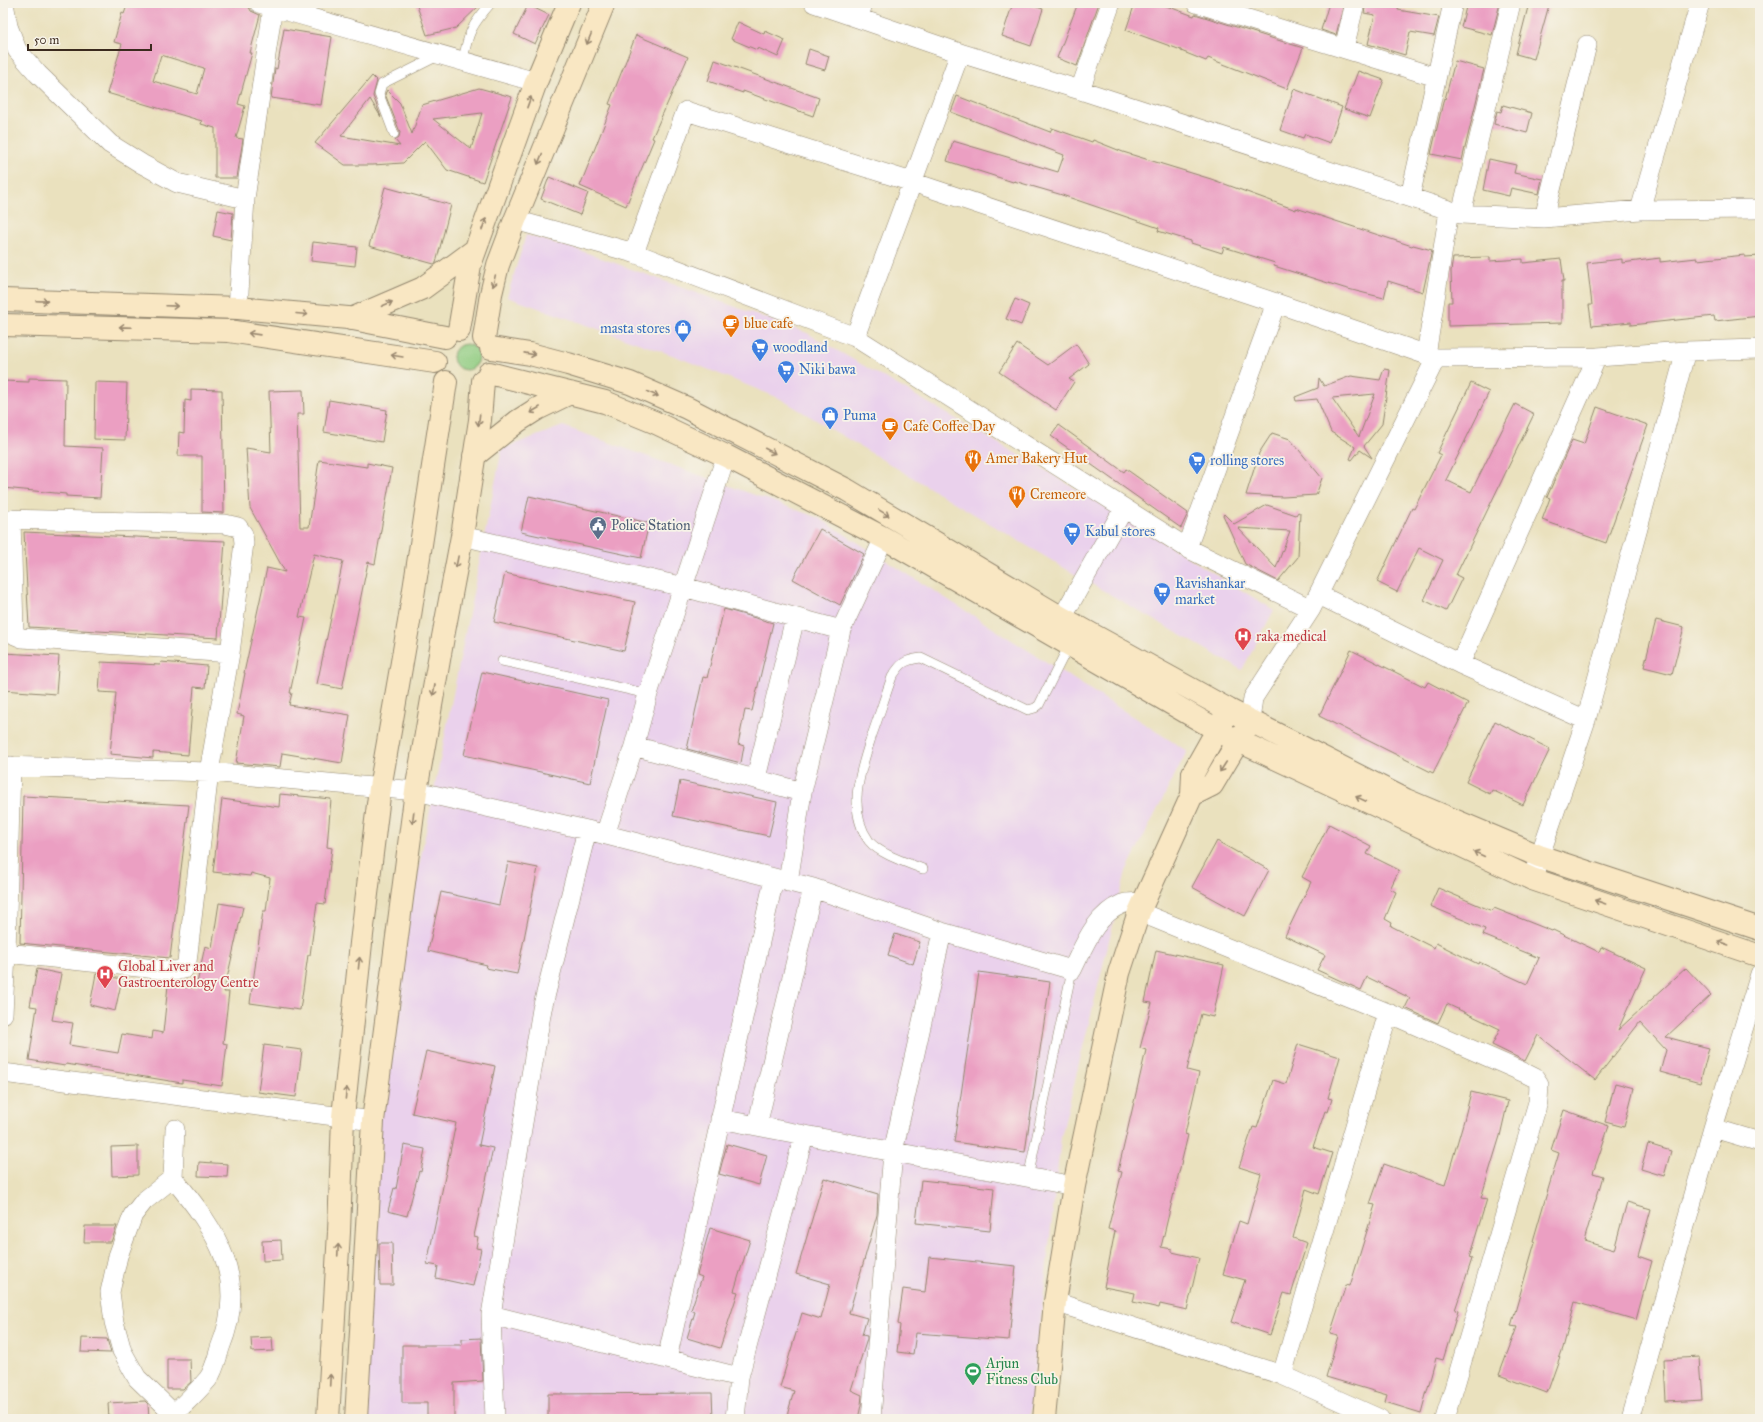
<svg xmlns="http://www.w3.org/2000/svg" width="1763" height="1422" font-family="'IM FELL Great Primer',serif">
	<rect width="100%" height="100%" fill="#f7f3e8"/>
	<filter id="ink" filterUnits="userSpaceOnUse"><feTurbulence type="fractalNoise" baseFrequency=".025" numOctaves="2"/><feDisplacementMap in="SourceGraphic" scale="8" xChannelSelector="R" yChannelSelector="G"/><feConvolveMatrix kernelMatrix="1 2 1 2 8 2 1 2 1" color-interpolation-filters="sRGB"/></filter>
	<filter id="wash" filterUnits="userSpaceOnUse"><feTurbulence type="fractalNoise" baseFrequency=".012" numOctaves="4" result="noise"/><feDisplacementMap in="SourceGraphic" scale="16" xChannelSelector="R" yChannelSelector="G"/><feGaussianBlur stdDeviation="0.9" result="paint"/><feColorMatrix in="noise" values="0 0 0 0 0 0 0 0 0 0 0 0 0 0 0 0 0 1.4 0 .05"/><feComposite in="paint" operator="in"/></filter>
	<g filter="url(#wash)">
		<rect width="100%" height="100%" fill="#eae1be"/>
		<path fill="#ead1ec" d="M526 235 579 250 807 333 1048 472 1274 610 1242 670 1076 575 779 398 675 356 507 297Z
			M563 426 819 518 1187 751 1126 871 1061 1137 1030 1419H363L370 1114 488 518 502 449Z"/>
		<path fill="#90cc81" stroke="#667b50" d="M453 357a13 13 0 1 1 26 0a13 13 0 1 1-26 0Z"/>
		<g id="blocks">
			<path fill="#eb9fc2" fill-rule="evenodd" d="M128 3H235L249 7 251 11 260 15 250 53H252L238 104 245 106 236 138 243 139 237 178H215V128L201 124 202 121 107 93 122 44 114 42 122 13 124 14ZM161 55 204 68 197 94 153 81Z
				M416 3H482L456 28 427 35Z
				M1013 3H1025L1043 9 1031 46 1002 36Z
				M1078 3H1099L1077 66 1057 58Z
				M1135 3H1158L1194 16 1195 14 1303 48 1287 89 1208 58 1206 61 1181 51V50L1126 30Z
				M1329 3H1344L1336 35 1321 30Z
				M1366 3H1399L1398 10 1439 17 1434 36 1410 32 1405 55 1368 44 1375 15 1364 13Z
				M1467 3H1500L1492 35 1461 27Z
				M1529 3 1549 5 1534 59 1516 54Z
				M528 5 549 15 535 44 514 34Z
				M738 22 764 34 765 31 785 40 778 57 758 48 757 50 731 39Z
				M284 29 332 37 321 105 271 98 275 68 277 69Z
				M636 35 688 57 652 138 654 139 626 206 580 186 612 105 609 104Z
				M809 49 829 56 825 70 805 64Z
				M715 60 819 98 813 116 743 91V93L708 81Z
				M1455 61 1484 69 1462 160 1431 154 1444 98 1445 99Z
				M1358 71 1384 80 1370 118 1344 109Z
				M372 76 377 81 373 96 381 117 370 99 341 136 400 146 395 140 399 137 400 132 385 94 387 90 400 103 412 134 422 105 479 88 512 97 483 182 447 170 425 141 403 163 373 165H345L315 143ZM482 113 471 149 433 119Z
				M1294 89 1342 107 1330 143 1305 134 1303 138 1280 130Z
				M957 96 1050 132 1052 128 1092 142 1093 140 1123 152 1211 179 1296 210V208L1412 246 1413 245 1432 250 1423 292 1388 281 1384 298 1344 288 1274 266 1275 263 1224 247 1222 253 1191 243V241L1158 231 1159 228 1059 194 1014 181 1013 182 947 161 953 141 1058 172 1064 155 951 112Z
				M1503 105 1532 113 1527 133 1494 124 1497 111 1501 112Z
				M1489 159 1516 165 1514 173 1542 179 1539 194 1511 188 1509 196 1483 190Z
				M549 177 588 193 580 215 541 199Z
				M385 187 451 205 436 263 434 264 369 246Z
				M218 210 233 213 231 240 213 236Z
				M313 242 357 247 355 266 311 261Z
				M1745 255V257L1760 256V316L1715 321 1714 316 1631 325V322L1592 326 1589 305H1592L1587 263 1622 259V263L1660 258V262L1697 258V260Z
				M1490 257V261L1523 259V263L1561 259 1564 281H1562V323L1448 326V302H1452L1451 271 1453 258Z
				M1015 299 1029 305 1021 325 1006 319Z
				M1017 344 1048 365 1076 344 1089 364 1069 379 1074 382 1056 410 999 372Z
				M1384 369 1390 370 1382 424 1364 446 1372 458 1360 450 1352 460 1350 459 1355 447 1331 432 1317 399 1296 401 1295 397 1318 388 1319 378 1324 386 1351 376 1380 380ZM1375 394 1359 437 1332 398Z
				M29 378 66 379 65 446 103 448 100 498 66 496V494L3 488V381L29 382Z
				M95 382 127 383 125 440 94 439Z
				M1471 383 1489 392 1446 480 1471 492 1515 404 1534 414 1456 575 1462 578 1446 611 1424 600 1443 560 1419 548 1397 592 1377 582 1412 508 1414 509 1441 455 1437 453Z
				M191 389 222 390 224 513 202 512V456H178L179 432 184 433 185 400 191 401Z
				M303 390 304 414H297L300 527H309L319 460 367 467V463L392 468 375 564 368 562 342 689 317 684 343 561 314 554 299 617 306 618 290 693H292L289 705 350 715 342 763 282 753 280 767 236 763 244 716 237 714 245 673H244L267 568 285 572 250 508 246 448 271 452 269 391Z
				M329 400 387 410 382 442 324 432Z
				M1597 407 1648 425 1606 543 1542 520 1550 498 1547 497 1572 440 1584 444Z
				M1059 425 1124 472 1126 469 1188 513 1181 528 1051 436Z
				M1272 433 1290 439 1322 478 1316 495 1283 497 1246 495 1259 453Z
				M529 496 649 523 641 558 521 532Z
				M1267 505 1296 515 1298 512 1300 513 1298 557 1278 581 1245 564 1223 515 1224 514 1234 524ZM1238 528 1290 531 1276 568Z
				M820 529 864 554 840 605 793 579Z
				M24 532 225 541 218 638 29 627Z
				M505 573 635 602 624 651 494 622Z
				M724 609 773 623 752 711 745 710 738 744 744 746 741 763 687 749 703 677 707 678Z
				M1656 620 1684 627 1672 674 1644 667Z
				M1351 650 1425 687 1428 682 1468 703 1433 773 1319 716Z
				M3 653 59 656 56 694 3 690Z
				M101 662 160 665 161 662 207 666 205 688 194 687 188 755 153 752V758L110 754 116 693 99 692Z
				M482 672 608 700 590 783 464 755Z
				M1495 721 1550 749 1523 805 1492 790 1490 794 1466 782Z
				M680 781 777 802 769 836 673 816Z
				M280 794 331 799 327 847 332 848 325 904 317 903 310 955H308L300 1010 250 1003 263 911H266L270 878 251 873 250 876 213 872 222 799 279 807Z
				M23 796 189 805 170 958 20 943Z
				M1329 824 1371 846 1367 854 1399 870 1390 889 1396 892 1385 919 1392 923 1391 926 1434 948 1436 943 1478 964 1479 962 1527 984 1539 958 1483 935 1485 929 1430 906 1438 888 1492 911 1494 908 1552 931 1553 930 1599 952 1601 947 1646 968 1618 1030 1686 968 1711 995 1666 1037 1709 1048 1700 1083 1660 1072 1666 1050 1640 1022 1595 1080 1538 1035 1525 1061 1492 1045 1500 1029 1447 1004 1438 1023 1405 1008 1410 998 1367 977 1361 990 1317 970 1325 955 1285 936 1311 882 1302 877Z
				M1217 841 1269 870 1245 916 1192 887Z
				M508 862 538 868 517 974 486 968 487 965 428 951 441 892 499 905Z
				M219 903 243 907 224 992H229L223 1043 227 1044 222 1086 182 1080V1083L66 1064 65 1066 29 1060 37 1007 30 1006 37 969 61 974 52 1020 73 1023 69 1045 118 1053 122 1034 152 1039 153 1031 163 1033 168 985 196 988 205 946 212 948Z
				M895 934 920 942 913 964 888 955Z
				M1156 950 1224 965 1213 1017 1201 1014 1187 1070 1199 1073 1185 1134 1188 1135 1161 1247 1172 1249V1252L1199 1258 1187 1310 1160 1304 1159 1308 1133 1302 1135 1293 1104 1287 1115 1231 1108 1229 1122 1172 1118 1171 1146 1050 1140 1048 1152 1003 1145 1002Z
				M979 972 1050 982 1025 1152 954 1142Z
				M96 974 122 979 115 1011 90 1005Z
				M1298 1044 1340 1057 1328 1098 1332 1099 1328 1112 1325 1111 1313 1147 1332 1153 1319 1194 1306 1189 1293 1238 1307 1243 1291 1295 1284 1293 1270 1335 1231 1322 1245 1280 1223 1274 1239 1221 1247 1224 1261 1174 1239 1167 1253 1127 1257 1128 1273 1080 1286 1084Z
				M264 1045 302 1050 296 1097 258 1092Z
				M426 1051 495 1066 479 1145 493 1148 474 1236 478 1237 476 1248 481 1249 473 1286 436 1278 438 1266 427 1264 456 1123 412 1113Z
				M1615 1083 1634 1088 1624 1127 1605 1122Z
				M1471 1092 1508 1101 1500 1136 1481 1198 1487 1199 1469 1258 1472 1259 1455 1310 1458 1311 1443 1360 1436 1358 1421 1413 1385 1402 1387 1395 1326 1377 1338 1336 1330 1334 1346 1285 1350 1286 1375 1205 1370 1204 1384 1164 1445 1185 1464 1120Z
				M1564 1110 1609 1126 1593 1173 1603 1176 1584 1241 1614 1250 1627 1202 1651 1209 1638 1256 1652 1261 1636 1320 1575 1302 1563 1348 1547 1393 1499 1375 1517 1327 1511 1326 1535 1242 1533 1241 1544 1203 1559 1153 1551 1150Z
				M727 1144 767 1155 759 1185 719 1174Z
				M1648 1144 1671 1151 1664 1176 1641 1169Z
				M404 1145 425 1149 421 1172 419 1171 407 1216 388 1211 394 1188 396 1189Z
				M138 1146V1175L112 1176 111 1147Z
				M199 1162 228 1164 227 1177 198 1176Z
				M824 1178 878 1194 877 1215 849 1313 867 1318 862 1335 867 1336V1339L851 1390 862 1395 861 1405 858 1419H786L794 1391 780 1387 802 1313 821 1319 830 1284 796 1274Z
				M921 1180 994 1188 990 1231 916 1223Z
				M85 1226H117L111 1242H84Z
				M710 1228 750 1240 734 1291 738 1292 720 1348 687 1338 695 1312 691 1310 702 1277 697 1275Z
				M281 1240 282 1260 263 1261 262 1241Z
				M379 1243H392L393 1285H380Z
				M929 1257 1016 1266 1009 1340 916 1333 913 1354 897 1352 900 1325 898 1324 903 1289 925 1292Z
				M272 1337 273 1351 252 1352 251 1338Z
				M82 1338 107 1339 111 1353 81 1352Z
				M481 1338 483 1381 454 1383V1419H427V1403H402V1345H462V1339Z
				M1699 1357 1702 1400 1666 1402 1664 1359Z
				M167 1359H190L191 1382 183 1389H167Z
				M712 1393 713 1419H548V1394Z
				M145 1401 148 1404 149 1419H109L108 1403Z"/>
		</g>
	</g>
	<g filter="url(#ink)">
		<use href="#blocks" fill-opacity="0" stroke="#92866e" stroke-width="1"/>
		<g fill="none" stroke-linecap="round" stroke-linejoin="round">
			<g stroke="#92866e" stroke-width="10">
				<path id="lane" d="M463 61C468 32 472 25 491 3
					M394 134 379 94 382 84 438 56
					M502 661 648 694
					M923 869C908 863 879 854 869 841 846 809 861 769 872 735 879 716 885 696 892 677 901 663 904 660 921 658L1028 710 1035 708 1039 705 1069 645
					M1028 1178 1072 970"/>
			</g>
			<g stroke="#92866e" stroke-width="20">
				<path id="street" d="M4 3 8 26 17 50 38 74 110 144 142 164 177 183 245 199
					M259 3 536 82
					M814 3 960 53 1080 90 1461 214 1544 218 1640 210 1760 209
					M1196 3 1436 77
					M859 18 863 3
					M1344 48 1355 3
					M1080 90 1111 3
					M1410 197 1453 3
					M1640 210 1700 3
					M1461 214 1511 3
					M1544 218 1587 45
					M515 220 634 253 855 337 1187 548 1311 609
					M634 253 686 111 912 182 1276 303 1436 358 1597 357 1686 351 1760 349
					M238 308 245 199 273 7
					M855 337 960 53
					M1426 355 1449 211
					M3 519 225 524 238 527 243 534 244 543 230 653 209 772 187 962 184 969 175 971 6 953
					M11 519 14 630 15 635 22 638 230 653
					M462 536 684 587 841 630
					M1187 548 1276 303
					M1319 595 1460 664 1586 720
					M1062 618 1124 508
					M1460 664 1597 357
					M1250 721 1253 698 1311 609 1436 358
					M634 746 802 792
					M3 766 209 772 416 791 587 830 813 888 942 932 1072 970C1084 946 1095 915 1122 904 1128 902 1137 903 1143 902
					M756 778 795 618
					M605 835 634 746 648 694 726 456
					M1532 879 1586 720 1686 351
					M788 882 802 792 841 630 884 538
					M1139 912 1388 1013 1525 1073 1535 1078 1539 1084 1538 1102 1445 1419
					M3 1014 6 953 11 766
					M3 1073 373 1121
					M720 1119 1074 1186
					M757 1126 813 888
					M1713 1128 1760 1142
					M173 1178 144 1201 133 1215 118 1256 110 1292 114 1322 122 1351 137 1378 174 1414
					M1055 1302 1282 1375 1380 1419
					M491 1315 739 1377
					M667 1359 774 879
					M1282 1375 1388 1013
					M174 1419V1414C185 1403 197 1392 208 1379 214 1371 217 1358 220 1348 249 1278 217 1231 173 1178L175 1129
					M495 1419 491 1315 542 1009 587 830
					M735 1419 739 1377 804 1135
					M871 1419 893 1152 942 932
					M1630 1419 1713 1128 1760 974"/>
			</g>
			<g stroke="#92866e" stroke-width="24">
				<path id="secondary" d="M3 300 238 308 348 318 445 337
					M351 319 423 288 475 250
					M3 325 229 331 435 362
					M459 330 470 265 536 82 569 3
					M484 338 491 294 498 265 515 220 604 3
					M491 348 530 354 568 364 630 383 687 408 847 490 1062 618 1229 710 1406 800 1539 856 1760 929
					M489 373 605 402 654 422 726 456 884 538 1226 735 1532 879 1760 956
					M474 456 518 421 537 409 570 393
					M1192 795 1212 785 1245 730
					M328 1419 339 1232 343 1117 361 943 380 788 409 622 446 382
					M356 1419 373 1121 416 791 443 637 462 536 480 420 483 381
					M1044 1419 1055 1302 1074 1186 1119 973 1139 912 1192 795 1193 773 1224 718"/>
			</g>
			<use href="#lane" stroke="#fff" stroke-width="9"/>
			<use href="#street" stroke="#fff" stroke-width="19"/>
			<use href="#secondary" stroke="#f9e7c3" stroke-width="22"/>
		</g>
		<defs><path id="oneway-shaft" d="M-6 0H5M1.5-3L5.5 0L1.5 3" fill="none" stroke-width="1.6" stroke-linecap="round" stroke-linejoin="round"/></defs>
		<g stroke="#9a8870">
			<use href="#oneway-shaft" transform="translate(589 39) rotate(112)"/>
			<use href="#oneway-shaft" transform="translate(529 102) rotate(-70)"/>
			<use href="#oneway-shaft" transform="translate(540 159) rotate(112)"/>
			<use href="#oneway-shaft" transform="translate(484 224) rotate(-70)"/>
			<use href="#oneway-shaft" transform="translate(494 281) rotate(103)"/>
			<use href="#oneway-shaft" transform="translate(42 301) rotate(2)"/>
			<use href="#oneway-shaft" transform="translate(387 304) rotate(-23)"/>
			<use href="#oneway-shaft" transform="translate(172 306) rotate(2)"/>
			<use href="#oneway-shaft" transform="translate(302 314) rotate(5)"/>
			<use href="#oneway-shaft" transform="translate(125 327) rotate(-178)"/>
			<use href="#oneway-shaft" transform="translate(254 334) rotate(-172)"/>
			<use href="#oneway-shaft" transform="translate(530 354) rotate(11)"/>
			<use href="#oneway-shaft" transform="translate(397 356) rotate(-171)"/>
			<use href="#oneway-shaft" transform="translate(653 394) rotate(23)"/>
			<use href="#oneway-shaft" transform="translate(535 410) rotate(150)"/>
			<use href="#oneway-shaft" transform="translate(479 420) rotate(97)"/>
			<use href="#oneway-shaft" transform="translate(770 451) rotate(27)"/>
			<use href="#oneway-shaft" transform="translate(884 513) rotate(31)"/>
			<use href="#oneway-shaft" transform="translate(457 562) rotate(101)"/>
			<use href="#oneway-shaft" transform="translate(434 690) rotate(100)"/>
			<use href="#oneway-shaft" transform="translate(1223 767) rotate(123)"/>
			<use href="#oneway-shaft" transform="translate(1361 799) rotate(-155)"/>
			<use href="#oneway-shaft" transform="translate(413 818) rotate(97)"/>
			<use href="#oneway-shaft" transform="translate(1479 854) rotate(-155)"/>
			<use href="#oneway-shaft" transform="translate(1600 902) rotate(-161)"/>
			<use href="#oneway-shaft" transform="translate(1723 943) rotate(-161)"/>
			<use href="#oneway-shaft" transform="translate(359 963) rotate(-84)"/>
			<use href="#oneway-shaft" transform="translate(346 1093) rotate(-84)"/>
			<use href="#oneway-shaft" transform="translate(338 1250) rotate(-87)"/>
			<use href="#oneway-shaft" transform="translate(330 1380) rotate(-87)"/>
		</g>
	</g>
	<defs>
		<g id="cafe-pin" transform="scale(0.9)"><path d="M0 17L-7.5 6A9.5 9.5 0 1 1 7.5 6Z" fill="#e8710a" stroke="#f7f3e8"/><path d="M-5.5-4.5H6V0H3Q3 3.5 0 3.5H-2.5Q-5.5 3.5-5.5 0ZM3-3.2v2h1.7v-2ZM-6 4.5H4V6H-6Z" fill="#fff"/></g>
		<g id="shop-pin" transform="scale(0.9)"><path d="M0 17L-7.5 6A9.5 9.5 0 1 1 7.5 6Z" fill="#3f7fe0" stroke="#f7f3e8"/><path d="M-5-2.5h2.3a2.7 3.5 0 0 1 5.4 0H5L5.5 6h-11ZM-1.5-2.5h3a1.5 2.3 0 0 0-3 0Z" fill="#fff"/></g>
		<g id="supermarket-pin" transform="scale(0.9)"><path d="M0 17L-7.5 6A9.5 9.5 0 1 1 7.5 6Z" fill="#3f7fe0" stroke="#f7f3e8"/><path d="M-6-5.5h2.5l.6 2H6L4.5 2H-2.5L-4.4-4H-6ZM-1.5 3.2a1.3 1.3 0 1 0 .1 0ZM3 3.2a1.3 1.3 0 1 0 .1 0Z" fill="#fff"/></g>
		<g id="restaurant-pin" transform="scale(0.9)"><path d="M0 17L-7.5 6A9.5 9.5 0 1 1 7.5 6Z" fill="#e8710a" stroke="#f7f3e8"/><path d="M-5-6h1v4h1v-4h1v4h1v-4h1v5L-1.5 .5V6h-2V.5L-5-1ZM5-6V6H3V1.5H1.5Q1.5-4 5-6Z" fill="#fff"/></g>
		<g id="civic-pin" transform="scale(0.9)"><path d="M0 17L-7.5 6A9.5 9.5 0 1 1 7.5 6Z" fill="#5c6f8a" stroke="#f7f3e8"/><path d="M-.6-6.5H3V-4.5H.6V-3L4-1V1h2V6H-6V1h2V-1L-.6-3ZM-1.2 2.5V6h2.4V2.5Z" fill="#fff"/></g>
		<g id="hospital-pin" transform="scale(0.9)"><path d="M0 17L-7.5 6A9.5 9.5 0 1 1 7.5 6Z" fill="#e0444e" stroke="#f7f3e8"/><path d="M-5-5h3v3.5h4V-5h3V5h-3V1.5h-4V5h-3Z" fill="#fff"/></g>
		<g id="stadium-pin" transform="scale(0.9)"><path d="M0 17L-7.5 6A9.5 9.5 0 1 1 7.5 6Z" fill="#2e9e5b" stroke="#f7f3e8"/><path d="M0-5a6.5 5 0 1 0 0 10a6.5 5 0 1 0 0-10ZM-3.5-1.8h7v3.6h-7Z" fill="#fff"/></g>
	</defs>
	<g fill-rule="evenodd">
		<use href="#cafe-pin" x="731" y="323"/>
		<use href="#shop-pin" x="683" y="328"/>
		<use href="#supermarket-pin" x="760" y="347"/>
		<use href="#supermarket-pin" x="786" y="369"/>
		<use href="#shop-pin" x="830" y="415"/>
		<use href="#cafe-pin" x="890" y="426"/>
		<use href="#restaurant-pin" x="973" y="458"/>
		<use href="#supermarket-pin" x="1197" y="460"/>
		<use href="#restaurant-pin" x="1017" y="494"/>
		<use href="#civic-pin" x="598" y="525"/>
		<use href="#supermarket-pin" x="1072" y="531"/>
		<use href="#supermarket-pin" x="1162" y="591"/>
		<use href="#hospital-pin" x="1243" y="636"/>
		<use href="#hospital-pin" x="105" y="974"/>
		<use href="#stadium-pin" x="973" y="1371"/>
	</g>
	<g text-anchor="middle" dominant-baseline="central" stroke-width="3.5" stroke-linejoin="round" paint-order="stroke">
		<g font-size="14" fill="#c56008" stroke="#f7f3e8" text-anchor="start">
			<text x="744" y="323">blue cafe</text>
			<text x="903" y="426">Cafe Coffee Day</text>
			<text x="986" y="458">Amer Bakery Hut</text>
			<text x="1030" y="494">Cremeore</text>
		</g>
		<g font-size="14" fill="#366cbe" stroke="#f7f3e8" text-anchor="start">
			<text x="670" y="328" text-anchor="end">masta stores</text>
			<text x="773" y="347">woodland</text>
			<text x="799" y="369">Niki bawa</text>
			<text x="843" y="415">Puma</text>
			<text x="1210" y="460">rolling stores</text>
			<text x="1085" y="531">Kabul stores</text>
			<text x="1175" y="583">Ravishankar<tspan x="1175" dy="16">market</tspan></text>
		</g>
		<g font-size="14" fill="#4e5e75" stroke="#f7f3e8" text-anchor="start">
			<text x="611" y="525">Police Station</text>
		</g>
		<g font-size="14" fill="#be3a42" stroke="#f7f3e8" text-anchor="start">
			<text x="1256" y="636">raka medical</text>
			<text x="118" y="966">Global Liver and<tspan x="118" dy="16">Gastroenterology Centre</tspan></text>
		</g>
		<g font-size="14" fill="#27864d" stroke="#f7f3e8" text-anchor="start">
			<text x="986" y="1363">Arjun<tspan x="986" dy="16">Fitness Club</tspan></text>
		</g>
	</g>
	<rect width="1763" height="1422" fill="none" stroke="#f7f3e8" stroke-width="16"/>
	<path d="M28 44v6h123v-6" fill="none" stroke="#3b2a1e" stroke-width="2"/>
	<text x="34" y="44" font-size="12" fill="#3b2a1e" stroke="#f7f3e8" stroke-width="3" paint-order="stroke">50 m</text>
</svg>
